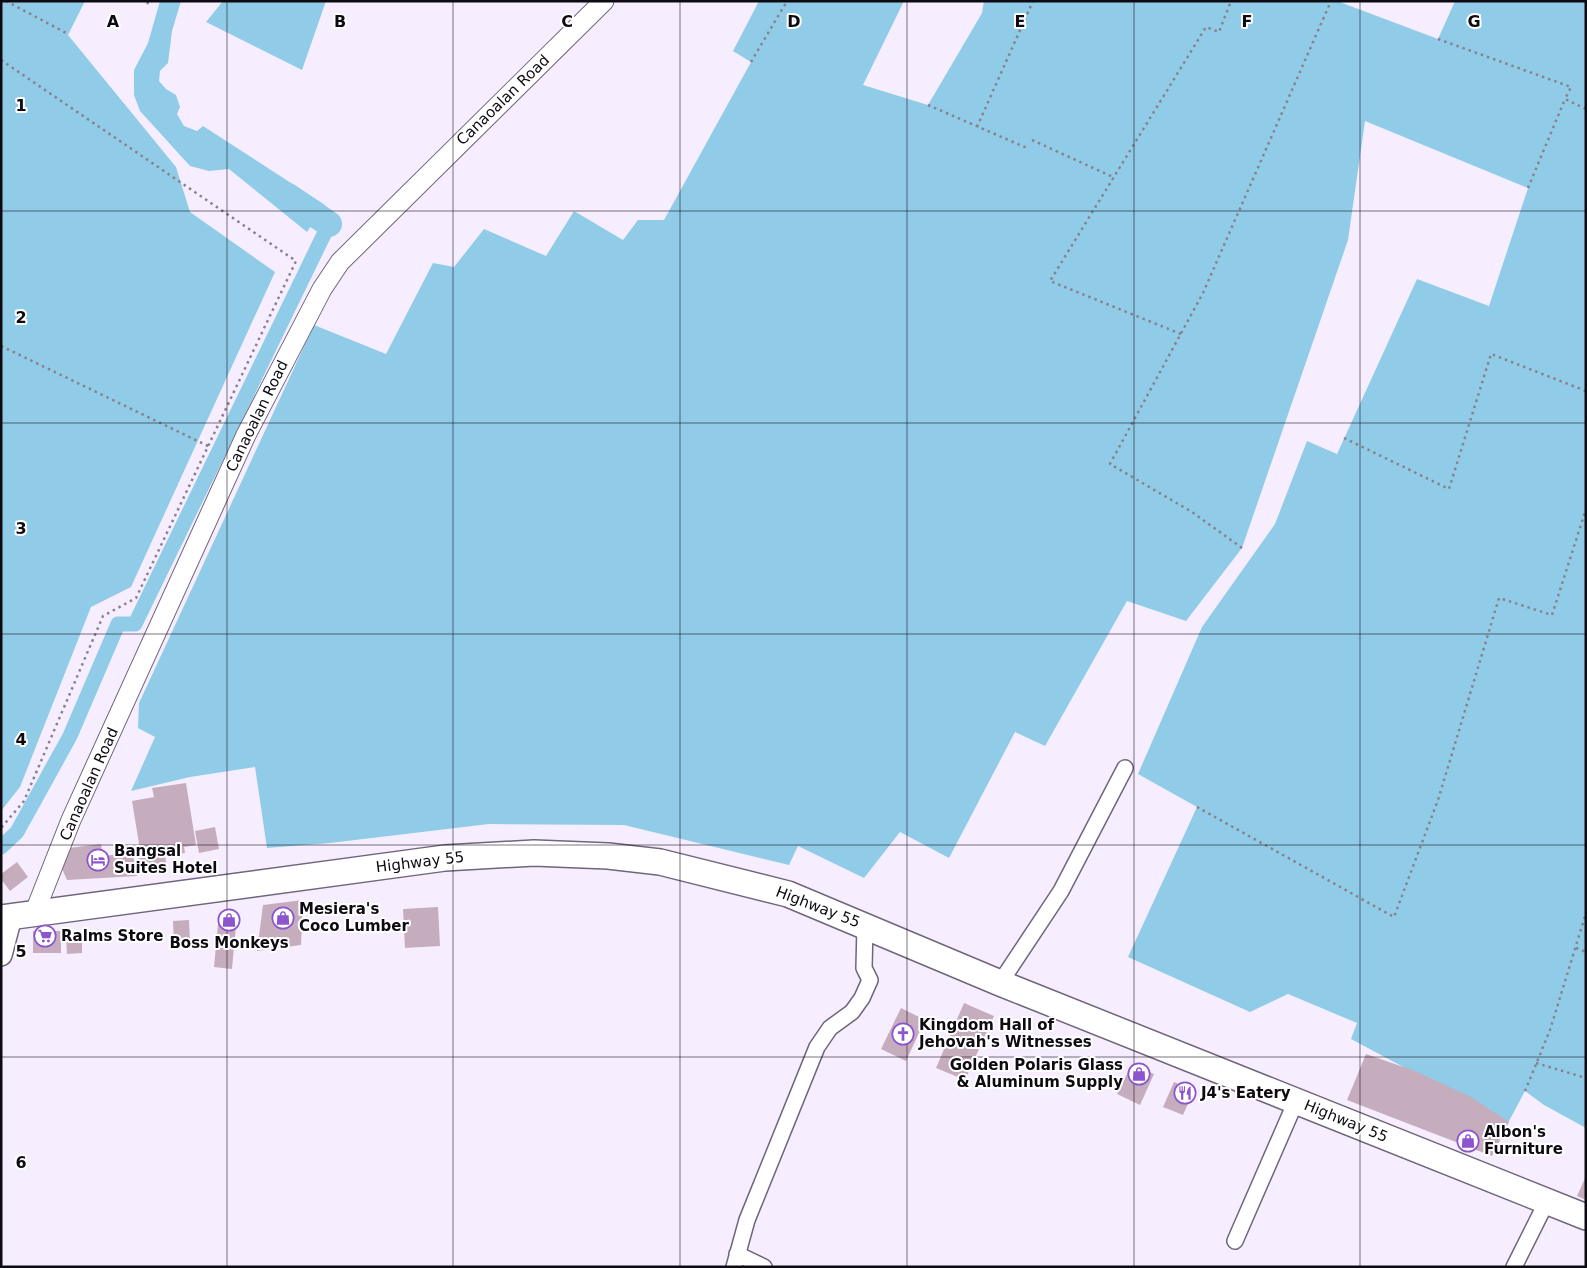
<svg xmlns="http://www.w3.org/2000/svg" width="1587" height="1268" font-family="'DejaVu Sans',sans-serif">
	<rect width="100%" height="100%" fill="#f6eefe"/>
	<path fill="#90cce8" d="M1 1H85L68 35 176 167 190 212 275 272 131 587 91 607 20 787 1 811Z
		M160 1H181L172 31 168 63 160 71 159 81 166 89 176 95 180 107 177 114 184 126 197 131 203 126 325 205 307 232 229 169 209 171 190 166 140 111 134 95V70L148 43Z
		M223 1H326L302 70 206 22Z
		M759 1H904L863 85 928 105 982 13 984 1H1337L1438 39 1455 1H1586V1128L1544 1105 1525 1091 1508 1123 1351 1039 1357 1023 1288 994 1250 1012 1128 957 1197 807 1138 774 1202 627 1275 524 1307 441 1337 454 1417 279 1489 306 1528 188 1365 121 1348 240 1242 548 1186 621 1127 601 1045 746 1015 732 949 858 900 832 864 878 798 846 789 865 624 825 489 824 330 843 267 848 255 767 190 777 131 791 155 737 138 728 139 703 314 325 386 354 433 263 454 267 484 229 546 256 574 211 623 240 638 220H664L751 62 733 51Z"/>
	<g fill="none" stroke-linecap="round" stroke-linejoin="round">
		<path stroke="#90cce8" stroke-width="15" d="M1 847 17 832 70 736 118 624H135L329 224"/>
		<path stroke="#90cce8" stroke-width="26" d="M288 196 329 224"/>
	</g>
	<path fill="#c5adbe" d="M186 783 196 845 184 847 185 853 169 855 167 845 140 850 132 801 154 797 152 788Z
		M215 827 219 849 199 853 195 831Z
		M101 844 103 857 132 850 137 876 67 880 60 864 69 848Z
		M164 850 167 868 141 873 138 855Z
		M17 862 28 877 10 891 1 879V874Z
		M303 900 301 945 257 951 263 905Z
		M438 907 440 946 405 948 403 909Z
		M219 913 237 915 232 969 214 967Z
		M189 920 190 943 174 944 173 921Z
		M33 931H61V953H33Z
		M82 936V953L67 954 66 937Z
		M964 1003 994 1016 965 1080 936 1068Z
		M901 1008 925 1020 906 1061 881 1049Z
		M1366 1054 1415 1071 1471 1097 1509 1122 1492 1156 1347 1100Z
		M1132 1064 1154 1074 1140 1105 1117 1094Z
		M1174 1082 1194 1090 1183 1115 1163 1107Z
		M1586 1176V1200L1577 1196Z"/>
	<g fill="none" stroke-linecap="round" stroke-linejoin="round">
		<g stroke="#70657c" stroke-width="18">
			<path id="minor" d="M1000 983 1061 891 1125 768
				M1235 1241 1296 1101
				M737 1254 764 1267
				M734 1267 747 1220 817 1047 830 1028 852 1012 862 998 870 980 864 968 865 925
				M1514 1267 1547 1201"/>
		</g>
		<g stroke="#70657c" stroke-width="21">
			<path id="tertiary" d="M34 914 71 820 246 435 322 289 340 262 604 1"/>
		</g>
		<g stroke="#70657c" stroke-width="24">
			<path id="secondary" d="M1 955 11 917"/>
		</g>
		<g stroke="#70657c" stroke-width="28">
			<path id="trunk" d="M1 918 445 858 534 853 608 856 660 862 788 894 1000 983 1586 1217"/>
		</g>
		<path stroke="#88828e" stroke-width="2.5" stroke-dasharray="2.5 4" stroke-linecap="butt" d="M6 1 68 34
			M147 4 149 1
			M1438 39 1571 87 1565 99
			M1 60 296 261 136 598 103 616 24 801 1 828
			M751 62 787 1
			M928 105 1027 148
			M977 127 1033 1
			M1032 140 1113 177
			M1528 188 1565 99 1586 109
			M1181 334 1050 281 1206 27 1219 32 1231 1
			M1 346 208 446
			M1344 438 1449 489 1491 354 1586 391
			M1242 548 1192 512 1110 464 1203 293 1331 1
			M1197 807 1394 917 1438 800 1499 598 1552 615 1586 509
			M1576 948 1586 952
			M1536 1063 1586 1078
			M1525 1091 1550 1030 1586 913"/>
		<use href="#minor" stroke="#fff" stroke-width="15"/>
		<use href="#tertiary" stroke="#fff" stroke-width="19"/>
		<use href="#secondary" stroke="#fff" stroke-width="21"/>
		<use href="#trunk" stroke="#fff" stroke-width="25"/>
	</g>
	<path fill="none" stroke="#0e0a12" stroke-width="1" stroke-opacity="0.55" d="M227 1V1267M453 1V1267M680 1V1267M907 1V1267M1134 1V1267M1360 1V1267M1 211H1586M1 423H1586M1 634H1586M1 845H1586M1 1057H1586"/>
	<defs>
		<g id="hotel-ring" transform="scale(1.125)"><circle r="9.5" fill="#fff" stroke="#8d55cd" stroke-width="1.5"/><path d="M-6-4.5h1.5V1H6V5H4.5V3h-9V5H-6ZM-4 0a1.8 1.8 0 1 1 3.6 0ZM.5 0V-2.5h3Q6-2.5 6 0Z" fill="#8d55cd"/></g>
		<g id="shop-ring" transform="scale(1.125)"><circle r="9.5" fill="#fff" stroke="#8d55cd" stroke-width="1.5"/><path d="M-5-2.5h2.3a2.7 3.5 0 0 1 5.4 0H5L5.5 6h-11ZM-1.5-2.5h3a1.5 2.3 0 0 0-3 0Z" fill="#8d55cd"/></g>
		<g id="supermarket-ring" transform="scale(1.125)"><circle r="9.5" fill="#fff" stroke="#8d55cd" stroke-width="1.5"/><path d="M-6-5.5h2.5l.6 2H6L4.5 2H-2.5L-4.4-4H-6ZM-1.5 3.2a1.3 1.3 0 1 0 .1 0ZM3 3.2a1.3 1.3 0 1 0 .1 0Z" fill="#8d55cd"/></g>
		<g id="church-ring" transform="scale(1.125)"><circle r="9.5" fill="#fff" stroke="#8d55cd" stroke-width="1.5"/><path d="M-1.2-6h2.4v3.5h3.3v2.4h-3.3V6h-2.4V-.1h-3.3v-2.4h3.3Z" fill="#8d55cd"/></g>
		<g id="restaurant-ring" transform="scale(1.125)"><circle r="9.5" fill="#fff" stroke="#8d55cd" stroke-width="1.5"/><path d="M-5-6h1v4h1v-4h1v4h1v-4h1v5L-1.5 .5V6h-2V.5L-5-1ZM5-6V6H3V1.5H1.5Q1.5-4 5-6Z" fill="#8d55cd"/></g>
	</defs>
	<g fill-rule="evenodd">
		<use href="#hotel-ring" x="98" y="860"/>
		<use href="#shop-ring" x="283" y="918"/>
		<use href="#shop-ring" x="229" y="920"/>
		<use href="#supermarket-ring" x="45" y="936"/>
		<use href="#church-ring" x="903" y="1034"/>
		<use href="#shop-ring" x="1139" y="1074"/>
		<use href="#restaurant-ring" x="1185" y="1093"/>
		<use href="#shop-ring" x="1468" y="1141"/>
	</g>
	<g text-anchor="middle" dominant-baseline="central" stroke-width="4" stroke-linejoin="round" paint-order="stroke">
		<g font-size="15" fill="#0e0a12" stroke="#fff">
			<text transform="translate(503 100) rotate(-44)">Canaoalan Road</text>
			<text transform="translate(257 416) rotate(-64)">Canaoalan Road</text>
			<text transform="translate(89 784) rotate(-66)">Canaoalan Road</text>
			<text transform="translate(420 862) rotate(-7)">Highway 55</text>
			<text transform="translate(818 907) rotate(21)">Highway 55</text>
			<text transform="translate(1346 1121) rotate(22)">Highway 55</text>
		</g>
		<g font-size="15" font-weight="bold" fill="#0e0a12" stroke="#fff" text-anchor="start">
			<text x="114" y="851">Bangsal<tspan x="114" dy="17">Suites Hotel</tspan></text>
			<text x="299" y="909">Mesiera's<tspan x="299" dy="17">Coco Lumber</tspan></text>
			<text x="61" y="936">Ralms Store</text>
			<text x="229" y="943" text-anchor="middle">Boss Monkeys</text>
			<text x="919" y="1025">Kingdom Hall of<tspan x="919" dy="17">Jehovah's Witnesses</tspan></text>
			<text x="1123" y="1065" text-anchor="end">Golden Polaris Glass<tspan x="1123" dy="17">&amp; Aluminum Supply</tspan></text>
			<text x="1201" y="1093">J4's Eatery</text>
			<text x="1484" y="1132">Albon's<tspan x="1484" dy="17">Furniture</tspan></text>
		</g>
	</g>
	<g font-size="16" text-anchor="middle" font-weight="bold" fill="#0e0a12" stroke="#fff" stroke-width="4" stroke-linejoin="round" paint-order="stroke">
		<text x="113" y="27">A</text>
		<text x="340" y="27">B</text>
		<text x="567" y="27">C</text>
		<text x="794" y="27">D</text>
		<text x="1020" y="27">E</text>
		<text x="1247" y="27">F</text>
		<text x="1474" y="27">G</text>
		<text x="21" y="111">1</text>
		<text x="21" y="323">2</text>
		<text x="21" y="534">3</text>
		<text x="21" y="745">4</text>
		<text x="21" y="957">5</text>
		<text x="21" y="1168">6</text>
	</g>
	<rect width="1587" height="1268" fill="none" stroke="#0e0a12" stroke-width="5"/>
</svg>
